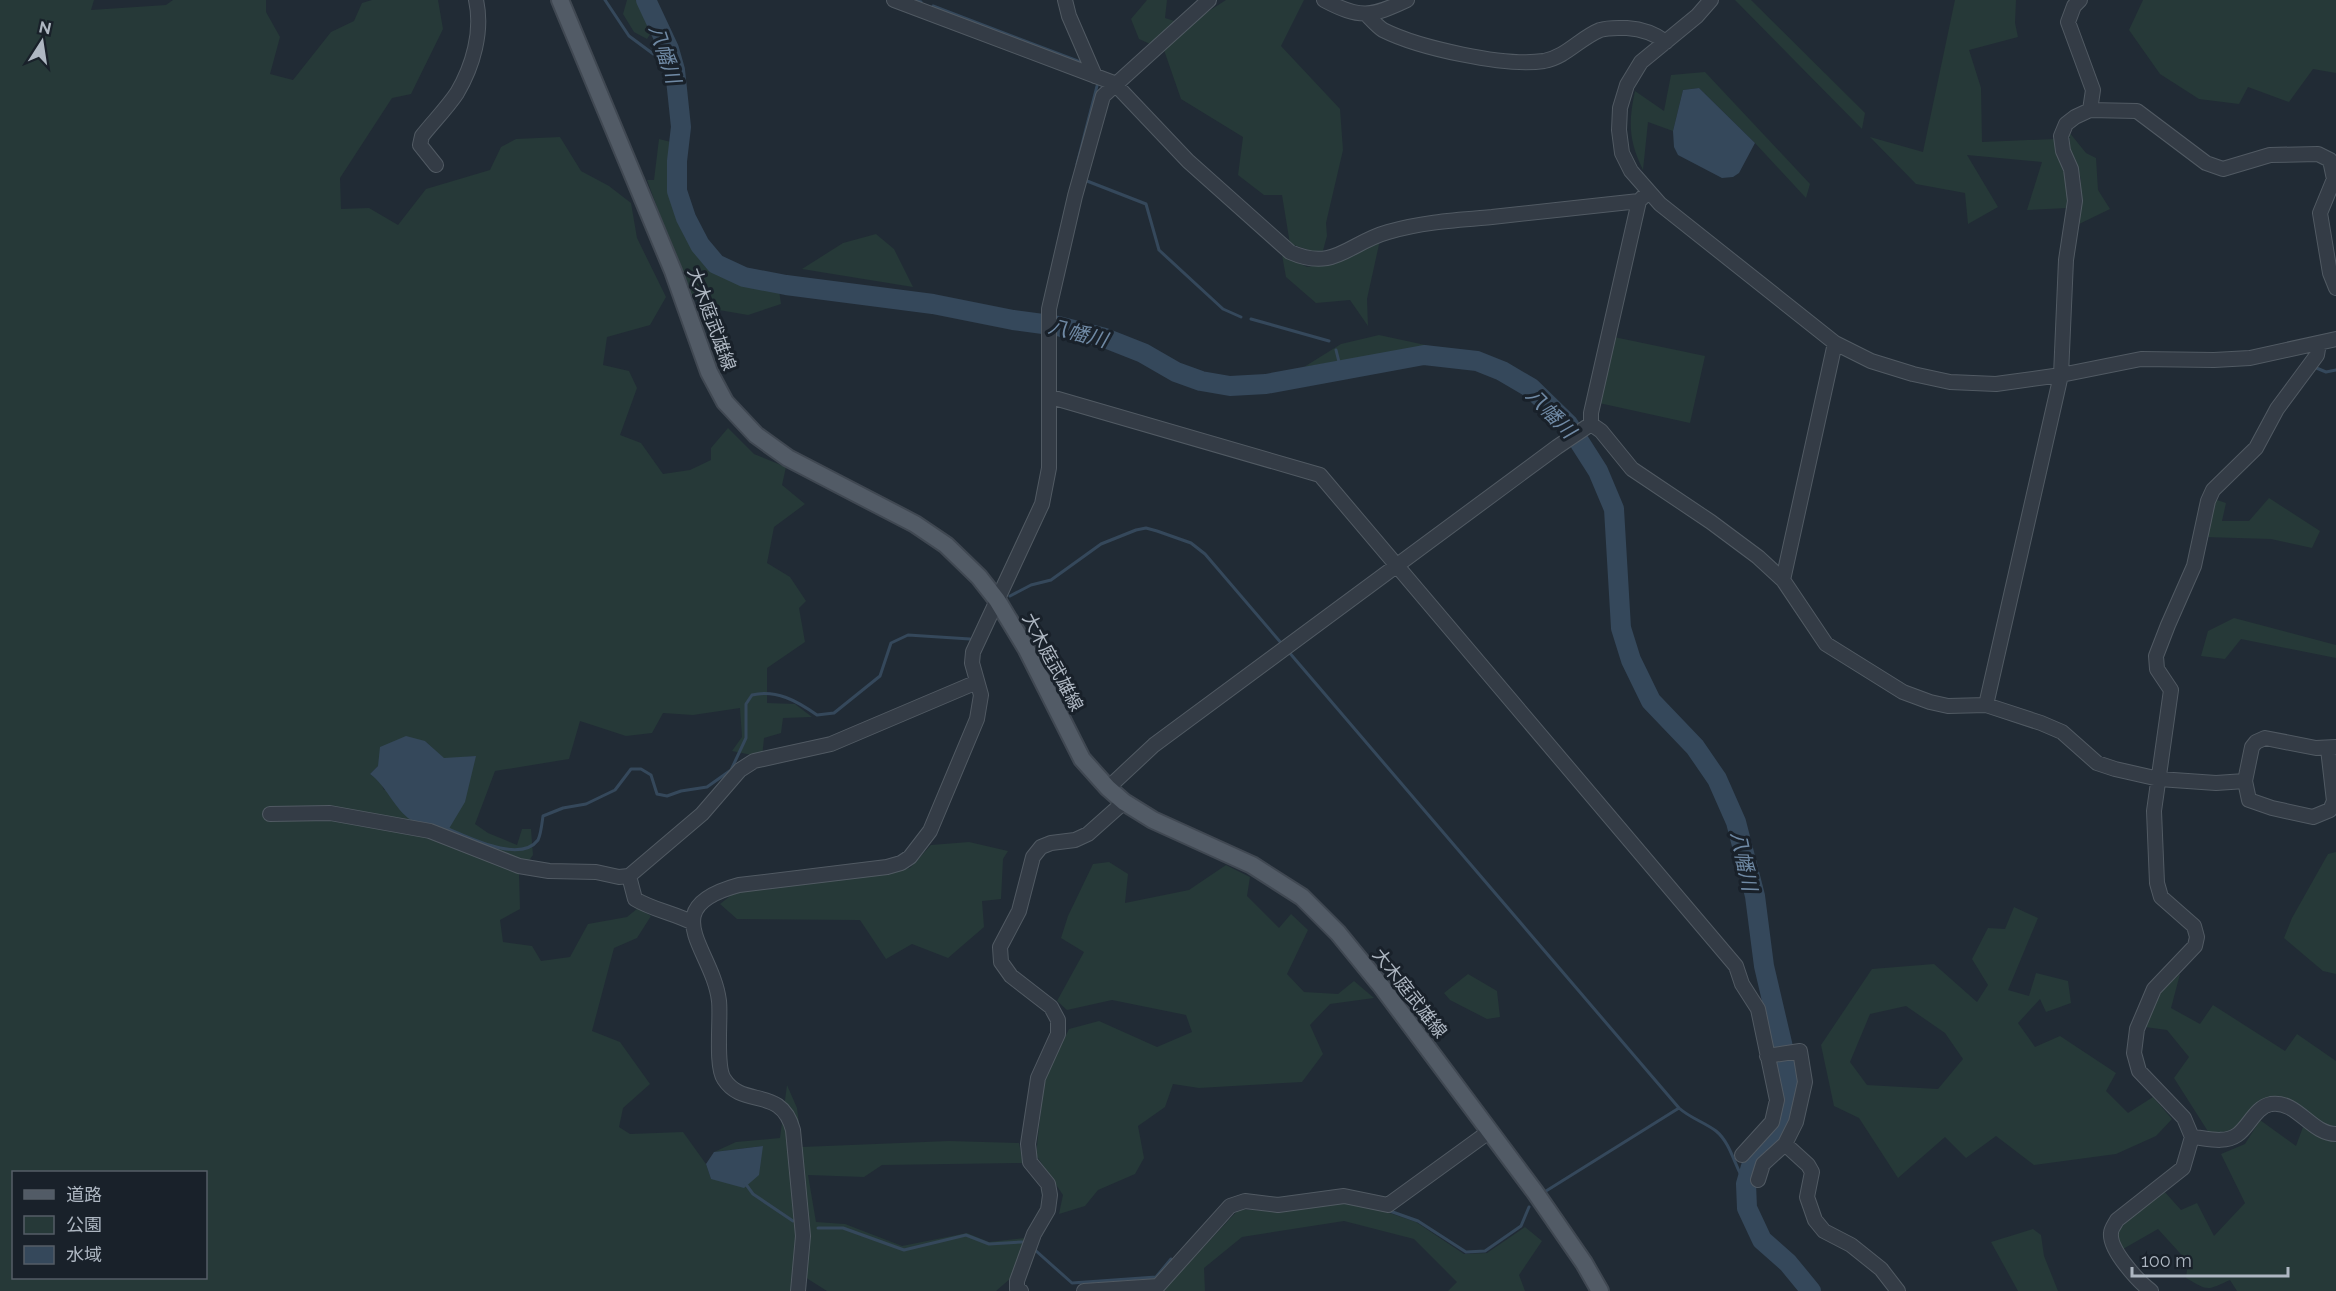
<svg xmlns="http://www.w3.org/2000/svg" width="2336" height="1291" font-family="Raleway,'Noto Sans JP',sans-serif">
	<rect width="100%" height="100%" fill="#212b35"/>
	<path fill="#263938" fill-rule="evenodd" d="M0 0H94L91 10 166 5 173 0H266V12L280 37 270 74 293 80 331 32 354 21 362 3 372 0H438L443 29 411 94 392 98 340 178 341 209 369 208 398 225 426 189 490 170 501 147 516 139 560 137 581 171 609 186 631 203 637 238 666 297 650 325 607 337 603 365 629 371 637 388 620 435 641 443 663 474 690 470 711 460V448L728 428 754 454 786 467 782 485 805 504 774 527 767 563 790 577 806 601 799 608 805 642 767 668V703L795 704 812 717 783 718 781 733 764 738 762 757 732 751 742 737 740 708 693 715 663 713 652 733 626 736 580 721 569 759 495 771 475 824 488 833 517 845 522 829H531L533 855 519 874 520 909 500 920 503 942 532 946 541 961 570 957 588 924 627 917 638 908 651 916 637 938 614 948 592 1031 620 1042 650 1084 623 1108 619 1127 630 1134 683 1132 706 1164 711 1179 763 1146 714 1152 736 1142 780 1138 787 1085 797 1108 802 1147 949 1141 1019 1143 1023 1163 882 1165 864 1177 808 1175 816 1222 845 1224 902 1246 967 1233 989 1242 1025 1238 1011 1278 996 1291H827L808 1279 795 1266 791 1291H0ZM425 741 444 759 476 756 384 790 380 781 370 774 378 766ZM14 1172H206V1278H14Z
		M627 0H636L651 33 647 39 634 32 623 14Z
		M1147 0H1167L1165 18 1187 25 1226 0H1304L1281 46 1340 109 1343 150 1326 223 1327 236 1322 254 1290 244 1282 195H1264L1238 175 1243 137 1181 99 1164 50 1139 39 1131 19Z
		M1735 0H1751L1865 113 1862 129Z
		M1955 0H2016L2015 23 2018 37 1969 50 1981 88 1982 142 2055 139 2067 171V208L2027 210 2042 162 1967 155 1998 207 1968 224 1965 193 1916 184 1870 137 1923 152Z
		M2143 0H2336V73L2313 69 2289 102 2248 87 2239 104 2199 99 2160 74 2129 30Z
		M1705 72 1810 184 1806 198 1755 143 1699 88 1683 90 1673 131 1648 122 1643 170C1629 141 1628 124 1635 91L1664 111 1671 75Z
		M2069 132 2086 153 2096 158 2098 190 2110 209 2077 225 2081 179 2070 149Z
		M659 139 671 142 667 175 670 200 699 259 719 276 743 284 779 290 781 304 748 315 713 309 690 297 647 180H654Z
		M876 234 894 249 913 287 802 269 843 243Z
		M1380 240 1367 299 1368 326 1350 300 1316 303 1286 277 1282 255 1307 267 1338 261Z
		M1379 335 1430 346 1304 367 1341 344Z
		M1614 337 1705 356 1690 423 1599 403Z
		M2269 498 2320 531 2312 548 2271 539 2204 537 2214 499 2226 503 2222 521H2249Z
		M2234 618 2336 645V658L2241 639 2225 659 2201 656 2208 631Z
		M969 842 1008 851 1003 859 1001 899 982 901 984 927 948 958 912 944 886 959 860 920 737 919 720 904 734 893 910 868 931 845Z
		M2336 852V974L2323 971 2284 938 2292 918 2328 854Z
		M1109 862 1128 874 1125 903 1189 890 1226 865 1250 877 1247 896 1279 928 1291 914 1308 930 1287 974 1304 992 1338 994 1354 981 1374 998 1330 1004 1310 1025 1323 1054 1302 1082 1199 1088 1173 1084 1165 1107 1138 1126 1144 1158 1135 1174 1098 1190 1085 1206 1059 1214 1063 1195 1036 1155 1044 1080 1069 1029 1099 1021 1157 1047 1192 1032 1186 1015 1112 1000 1067 1010 1057 1001 1084 952 1061 938 1068 916 1093 864Z
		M2014 907 2038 918 2008 990 2029 996 2036 973 2068 981 2071 1003 2046 1012 2040 999 2018 1023 2035 1047 2060 1036 2116 1073 2106 1091 2128 1113 2153 1097 2172 1119 2156 1136 2116 1154 2034 1165 1996 1136 1966 1158 1945 1137 1898 1178 1859 1118 1834 1106 1821 1045 1872 969 1934 964 1977 1002 1988 985 1972 959 1988 928 2005 929ZM1906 1006 1945 1033 1963 1059 1938 1089 1867 1085 1850 1062 1870 1014Z
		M1468 974 1497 991 1500 1017 1487 1019 1450 1000 1444 993Z
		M2180 974 2171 1008 2200 1024 2213 1005 2285 1051 2297 1034 2336 1061V1130H2328L2289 1100 2233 1131 2209 1133 2174 1078 2189 1057 2167 1030 2145 1027 2158 993Z
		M2260 1120 2296 1146 2303 1127 2334 1140 2336 1143V1291H2237L2230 1280C2206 1291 2209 1291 2186 1278L2188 1262 2158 1229 2123 1249 2116 1231 2163 1190 2181 1210 2197 1203 2214 1236 2245 1203 2221 1154 2245 1144Z
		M1341 1203 1366 1205 1416 1222 1464 1254 1487 1253 1525 1227 1542 1241 1519 1275 1525 1291H1448L1457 1282 1414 1239 1344 1221 1242 1237 1204 1268 1205 1291H1163L1239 1209 1279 1212Z
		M2033 1229 2041 1235 2044 1256 2058 1291H2018L1991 1242Z"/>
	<path fill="#35485b" d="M1699 88 1755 143 1739 173 1733 177 1722 178 1678 155 1674 147 1673 131 1683 90Z
		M406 736 425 741 444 758 476 756 465 802 447 832C436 828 421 826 411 820 395 810 386 785 370 774L378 766 380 747Z
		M763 1146 759 1175 744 1188 711 1179 706 1164 714 1152Z"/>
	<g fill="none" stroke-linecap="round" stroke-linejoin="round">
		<path stroke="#35485b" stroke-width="3" d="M605 0 629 36 675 70
			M915 0 921 2
			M933 6 1083 63
			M1077 164 1097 86
			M1087 181 1146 204 1159 250 1223 309 1241 317
			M1251 319 1329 341
			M1336 350 1341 370
			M2313 369 2314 367 2326 372 2336 370
			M1010 596 1031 585 1051 580 1101 544 1136 530 1146 528 1157 531 1191 543 1205 554 1282 644
			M1288 651 1679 1108C1690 1118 1704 1122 1716 1131 1731 1143 1735 1168 1746 1184
			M448 829C468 837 520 864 538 840 541 834 542 823 543 816L563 808 586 804 615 790 631 769H641L651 775 657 794 667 796 681 791 707 787 731 770 746 738V704L752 695C776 689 797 701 817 715L834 713 880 676 891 643 908 635 970 639
			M745 1183 753 1194 793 1221
			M1546 1191 1679 1108
			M1387 1210 1418 1221 1466 1252 1485 1251 1521 1226 1529 1207
			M818 1228H843L904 1250 966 1235 989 1244 1022 1242
			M1035 1250 1072 1283 1156 1277 1171 1259"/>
		<path stroke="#35485b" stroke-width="20" d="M646 0 669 49 675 70 681 127 677 161V191L686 218 700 245 716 264 744 277 786 285 933 304 1013 320 1058 326 1105 338 1143 353 1176 372 1201 381 1230 386 1266 384 1424 355 1477 361 1502 371 1531 388 1568 424 1598 471 1614 509 1621 628 1631 660 1651 701 1695 747 1717 779 1736 822 1755 896 1764 966 1789 1073 1788 1112 1779 1130 1752 1163 1746 1184 1747 1208 1762 1240 1788 1263 1811 1291"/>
		<g stroke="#515a63" stroke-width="16">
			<path id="minor" d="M894 0 1114 83 1188 161 1290 252C1335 272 1348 243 1388 232 1422 222 1457 220 1492 217 1541 212 1590 206 1639 201
				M1065 0 1069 16 1095 76
				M1324 0C1360 19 1371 17 1407 0
				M1711 0 1697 16 1641 62 1627 85 1620 108 1619 130 1622 153 1631 171 1660 204 1835 343 1871 361 1913 374 1950 382 1996 384 2061 375 2141 359 2214 360 2250 358 2336 339
				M2080 0 2074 6 2068 22 2093 90 2090 110
				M1366 14C1371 19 1377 26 1383 30 1419 48 1505 67 1544 61 1566 57 1580 38 1600 30 1609 27 1618 28 1627 28 1642 29 1654 33 1666 42
				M436 165 420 145 422 136C433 122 447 108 457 93 473 66 483 31 476 0
				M1051 397 1320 475 1736 966 1742 984 1758 1009 1777 1100 1772 1122 1742 1155
				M1591 424 1601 431 1632 469 1711 522 1758 557 1783 580 1826 644 1903 692 1930 702 1948 706 1986 705 2041 723 2062 732 2097 763 2115 769 2159 779 2216 783 2245 781 2252 747 2256 742 2265 738 2316 748 2336 747
				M1591 424V413L1639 201 1643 197
				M1783 580 1835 343
				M1986 705 2061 375 2066 260 2075 201 2071 169 2063 151 2061 136 2066 124 2075 117 2090 110 2137 111 2206 163 2223 169 2270 155 2318 154 2330 160 2334 179 2320 213 2330 273 2336 288
				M2245 781 2249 800 2272 808 2313 817 2330 810 2334 801 2328 749
				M1108 788 1154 745 1557 447 1591 424
				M270 814 330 813 430 831 519 866 549 871 596 872 619 877 629 876 702 814 740 770 754 761 831 744 977 682
				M629 876 635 899C653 910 674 913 693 923
				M2192 1137C2206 1138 2224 1144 2237 1135 2249 1127 2255 1107 2271 1104 2297 1100 2311 1134 2336 1134
				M1785 1144 1808 1165 1812 1172 1807 1197 1815 1220 1824 1231 1851 1245 1881 1269 1898 1291
				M1758 1180 1763 1164 1785 1144 1796 1122 1805 1082 1800 1051 1767 1056
				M798 1291 803 1236 793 1130C781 1085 743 1109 724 1079 715 1066 721 1018 719 1001 713 949 653 908 739 885L887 867 901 863 910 857 930 831 977 719 981 695 972 663 973 652 1042 504 1049 468V309L1075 196 1103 96 1209 0
				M1021 1291 1017 1289V1281L1034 1234 1048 1210 1050 1195 1048 1184 1030 1162 1028 1144 1038 1078 1058 1034V1020L1051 1007 1011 976 1001 962 1000 947 1019 911 1033 857 1041 847 1051 843 1075 840 1088 834 1124 802
				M1084 1291 1158 1286 1230 1206 1245 1201 1278 1205 1344 1196 1388 1205 1490 1131
				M2151 1291C2139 1282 2109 1250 2111 1233 2111 1229 2115 1224 2117 1220L2183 1168 2192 1137 2184 1118 2139 1071 2134 1053 2137 1029 2154 989 2195 946 2197 937 2194 926 2161 897 2157 883 2154 811 2171 690 2157 669 2156 656 2168 625 2194 566 2208 501 2213 490 2256 448 2277 409 2317 355 2319 343"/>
		</g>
		<g stroke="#404852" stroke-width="20">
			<path id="major" d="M560 0 673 271 709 372 725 402 756 435 788 458 915 524 946 545 979 577 997 600 1026 648 1082 759 1108 788 1124 802 1153 820 1252 865 1302 897 1338 933 1382 987 1535 1192 1584 1263 1600 1291"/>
		</g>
		<use href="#minor" stroke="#343c46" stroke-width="14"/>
		<use href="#major" stroke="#525b66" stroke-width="16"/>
	</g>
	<g text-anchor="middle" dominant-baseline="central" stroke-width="6" stroke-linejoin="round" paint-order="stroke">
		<g font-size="18" fill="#aeb7c2" stroke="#19212a">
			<text transform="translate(712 319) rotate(70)">大木庭武雄線</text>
			<text transform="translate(1053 662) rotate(62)">大木庭武雄線</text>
			<text transform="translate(1410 993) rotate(52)">大木庭武雄線</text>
		</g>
		<g font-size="20" font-style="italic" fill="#708aa5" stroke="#19212a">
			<text transform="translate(665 54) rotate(72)">八幡川</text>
			<text transform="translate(1078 333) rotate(15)">八幡川</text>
			<text transform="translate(1551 413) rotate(46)">八幡川</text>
			<text transform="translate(1744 861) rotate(78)">八幡川</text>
		</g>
	</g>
	<rect x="12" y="1171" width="195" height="108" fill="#19212a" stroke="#555d67" stroke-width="1.5"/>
	<rect x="24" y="1190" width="30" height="9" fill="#525b66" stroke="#555d67" stroke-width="1.5"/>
	<text x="66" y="1201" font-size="18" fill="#aeb7c2">道路</text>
	<rect x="24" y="1216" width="30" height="18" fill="#263938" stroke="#555d67" stroke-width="1.5"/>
	<text x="66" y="1231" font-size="18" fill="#aeb7c2">公園</text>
	<rect x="24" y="1246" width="30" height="18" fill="#35485b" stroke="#555d67" stroke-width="1.5"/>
	<text x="66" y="1261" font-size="18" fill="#aeb7c2">水域</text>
	<g transform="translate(42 42) rotate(12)" stroke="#19212a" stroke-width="4.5" paint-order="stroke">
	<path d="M0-4.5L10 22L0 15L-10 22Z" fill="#aeb7c2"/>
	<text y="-9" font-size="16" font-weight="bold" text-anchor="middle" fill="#aeb7c2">N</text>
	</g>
	<path d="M2132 1267v9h156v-9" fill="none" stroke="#aeb7c2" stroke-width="3"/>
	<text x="2141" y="1267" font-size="18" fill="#aeb7c2" stroke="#19212a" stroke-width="4.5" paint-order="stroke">100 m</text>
</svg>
